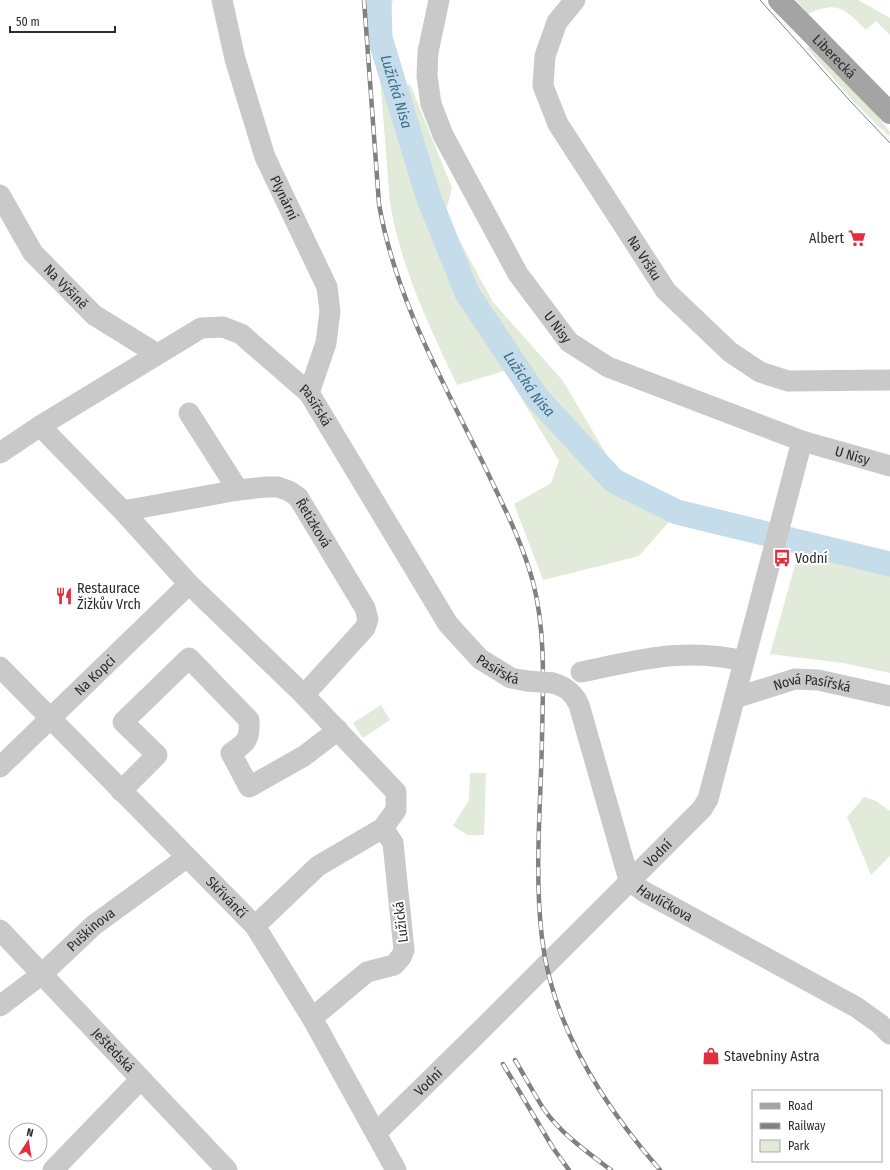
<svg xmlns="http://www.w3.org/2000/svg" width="890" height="1170" font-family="'Fira Sans Condensed',sans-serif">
	<rect width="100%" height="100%" fill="#fff"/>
	<path fill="#e2ead9" d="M374 0H393L385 24 401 87 410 84 452 188 445 214 493 302 563 381 618 474 624 479 683 506 639 556 543 580 514 504 551 483 559 461 505 371 457 385C429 326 401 268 390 203Z
		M796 0H858L890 18V35L876 21 866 30C845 9 837 0 808 14Z
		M812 46 868 104 890 132 889 136 853 101 807 48Z
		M799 551 890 574V673L843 663 770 654Z
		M381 705 390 720 363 738 353 723Z
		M470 773H486L484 835H468L453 826 469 800Z
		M864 797 876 801 890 811V856L871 875 847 817Z"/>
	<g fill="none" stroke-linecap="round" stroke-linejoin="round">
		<path stroke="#c5dcea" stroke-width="25" id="s1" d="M379 0 380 38 428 196 467 293 537 398 614 481 677 512 890 564"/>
		<g stroke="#c9c9c9" stroke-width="21">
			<path id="s2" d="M222 0 235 59 265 157 327 287 330 311 326 343 309 393"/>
			<path id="s3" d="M439 0 428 52 427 76 431 104 443 135 518 274 569 342 608 367 802 441 890 466"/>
			<path id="s4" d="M575 0 557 22 545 56 543 86 558 124 666 291 730 352 760 372 788 381 890 380"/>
			<path id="s5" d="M0 195 33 253 94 315 157 354"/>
			<path d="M189 413 238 490"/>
			<path d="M40 426 123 511 189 584 304 695 396 792V810L383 828 318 866 255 926"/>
			<path id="s6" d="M0 453 40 426 201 328 223 327 241 334 309 393 448 624 480 659 511 678 527 681"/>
			<path id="s7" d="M123 511 238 490 266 487H278L289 491 298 497 365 608 368 619 365 628 304 695"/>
			<path id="s8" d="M0 667 255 926 312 1018 396 1170"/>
			<path d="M581 672C640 660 683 647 744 661"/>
			<path id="s9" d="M553 683C566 687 574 693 579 705L629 880 643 891 856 1007 880 1024 890 1034"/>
			<path id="s10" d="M735 698 795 679 818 680 890 696"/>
			<path id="s11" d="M0 767 189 584"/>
			<path d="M121 791 157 755 123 722 189 658 249 720C250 740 247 742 231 753L249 787 304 756 338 730"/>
			<path id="s12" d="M0 930 227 1170"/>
			<path id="s13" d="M0 1006 42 974 94 925 186 858"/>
			<path d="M312 1018 367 972 394 965 401 957 404 950 393 843 383 828"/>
			<path id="s14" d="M376 1133 479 1032 702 809 708 799 802 441"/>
			<path d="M53 1170 141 1079"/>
		</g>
		<path stroke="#a4a4a4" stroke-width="22" id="s15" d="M779 0 890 113"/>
		<path stroke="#818181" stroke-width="1" d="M760 0 851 102 890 143"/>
		<g stroke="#818181" stroke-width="4.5">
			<path id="rail" d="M364 0 379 204C395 297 442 380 483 463 501 501 522 541 533 582 546 632 543 686 542 737 541 804 534 871 542 938 552 1026 603 1105 660 1170
				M515 1060C524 1075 533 1092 543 1108 560 1133 587 1152 611 1170
				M503 1064 553 1148 569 1170"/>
		</g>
		<use href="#rail" stroke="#fff" stroke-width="3" stroke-dasharray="9" stroke-linecap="butt"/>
		<path stroke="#c9c9c9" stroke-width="21" d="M527 681 553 683"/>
	</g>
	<defs>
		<g id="supermarket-bare" transform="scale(1.38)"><path d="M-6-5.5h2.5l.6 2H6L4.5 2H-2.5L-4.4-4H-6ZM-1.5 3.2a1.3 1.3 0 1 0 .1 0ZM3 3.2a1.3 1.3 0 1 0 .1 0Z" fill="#e22f3f" stroke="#fff" stroke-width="2.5" paint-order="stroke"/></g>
		<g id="bus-bare" transform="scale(1.38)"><path d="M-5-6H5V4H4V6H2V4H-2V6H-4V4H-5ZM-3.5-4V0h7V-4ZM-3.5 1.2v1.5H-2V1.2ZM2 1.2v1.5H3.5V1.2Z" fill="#e22f3f" stroke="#fff" stroke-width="2.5" paint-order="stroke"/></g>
		<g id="restaurant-bare" transform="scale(1.38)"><path d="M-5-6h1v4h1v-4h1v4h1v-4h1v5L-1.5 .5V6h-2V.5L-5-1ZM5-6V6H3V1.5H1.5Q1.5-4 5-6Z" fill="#e22f3f" stroke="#fff" stroke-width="2.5" paint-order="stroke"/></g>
		<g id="shop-bare" transform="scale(1.38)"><path d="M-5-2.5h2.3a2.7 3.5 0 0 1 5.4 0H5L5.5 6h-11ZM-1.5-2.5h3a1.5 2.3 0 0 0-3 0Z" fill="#e22f3f" stroke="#fff" stroke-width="2.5" paint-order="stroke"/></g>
	</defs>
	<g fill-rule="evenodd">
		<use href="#supermarket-bare" x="857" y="238"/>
		<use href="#bus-bare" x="782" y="558"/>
		<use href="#restaurant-bare" x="64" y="596"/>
		<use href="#shop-bare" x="711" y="1056"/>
	</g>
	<g text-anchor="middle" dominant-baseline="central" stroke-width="4" stroke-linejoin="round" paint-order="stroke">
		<g font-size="14" fill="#2c2c2c" stroke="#fff">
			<text stroke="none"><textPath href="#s15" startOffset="79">Liberecká</textPath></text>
			<text stroke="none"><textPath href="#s2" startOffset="208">Plynární</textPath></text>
			<text stroke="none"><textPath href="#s4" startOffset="295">Na Vršku</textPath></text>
			<text stroke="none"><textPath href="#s5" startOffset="114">Na Výšině</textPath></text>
			<text stroke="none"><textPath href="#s3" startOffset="363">U Nisy</textPath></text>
			<text stroke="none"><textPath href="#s6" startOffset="382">Pasířská</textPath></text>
			<text stroke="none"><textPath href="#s3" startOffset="688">U Nisy</textPath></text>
			<text stroke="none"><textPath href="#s7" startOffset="210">Řetízková</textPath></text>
			<text stroke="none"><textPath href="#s6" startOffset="706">Pasířská</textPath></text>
			<text stroke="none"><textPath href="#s11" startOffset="132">Na Kopci</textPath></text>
			<text stroke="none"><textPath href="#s10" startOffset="80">Nová Pasířská</textPath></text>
			<text stroke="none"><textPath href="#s14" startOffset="397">Vodní</textPath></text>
			<text stroke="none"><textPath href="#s8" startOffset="323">Skřivánčí</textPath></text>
			<text stroke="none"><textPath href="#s9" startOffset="260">Havlíčkova</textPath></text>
			<text transform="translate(401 922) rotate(-97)">Lužická</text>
			<text stroke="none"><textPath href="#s13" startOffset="119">Puškinova</textPath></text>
			<text stroke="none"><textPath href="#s12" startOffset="165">Ještědská</textPath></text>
			<text stroke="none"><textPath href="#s14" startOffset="73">Vodní</textPath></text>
		</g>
		<g font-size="14" fill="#2c2c2c" stroke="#fff" text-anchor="start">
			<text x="844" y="238" text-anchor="end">Albert</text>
			<text x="795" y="558">Vodní</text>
			<text x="77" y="588">Restaurace<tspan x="77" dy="16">Žižkův Vrch</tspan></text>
			<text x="724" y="1056">Stavebniny Astra</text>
		</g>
		<g font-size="15" font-style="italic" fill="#3c6e8b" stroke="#fff">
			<text stroke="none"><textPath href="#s1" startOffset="94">Lužická Nisa</textPath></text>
			<text stroke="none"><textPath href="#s1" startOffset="418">Lužická Nisa</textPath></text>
		</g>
	</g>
	<rect x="752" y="1090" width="130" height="72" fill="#ffffff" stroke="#ababab"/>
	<rect x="760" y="1103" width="20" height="6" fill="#a4a4a4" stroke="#ababab"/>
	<text x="788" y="1110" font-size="12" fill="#2c2c2c">Road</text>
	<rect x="760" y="1123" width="20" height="6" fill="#818181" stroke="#ababab"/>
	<text x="788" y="1130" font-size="12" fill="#2c2c2c">Railway</text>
	<rect x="760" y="1140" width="20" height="12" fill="#e2ead9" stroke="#ababab"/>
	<text x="788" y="1150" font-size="12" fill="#2c2c2c">Park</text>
	<g transform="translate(28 1142) rotate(12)"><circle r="19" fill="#ffffff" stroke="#ababab"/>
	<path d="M0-3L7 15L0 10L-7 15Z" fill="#e22f3f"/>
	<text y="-6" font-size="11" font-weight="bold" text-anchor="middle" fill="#2c2c2c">N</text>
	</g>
	<path d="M10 26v6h105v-6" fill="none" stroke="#2c2c2c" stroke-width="2"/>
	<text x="16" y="26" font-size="12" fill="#2c2c2c" stroke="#ffffff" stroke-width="3" paint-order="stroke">50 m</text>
</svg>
